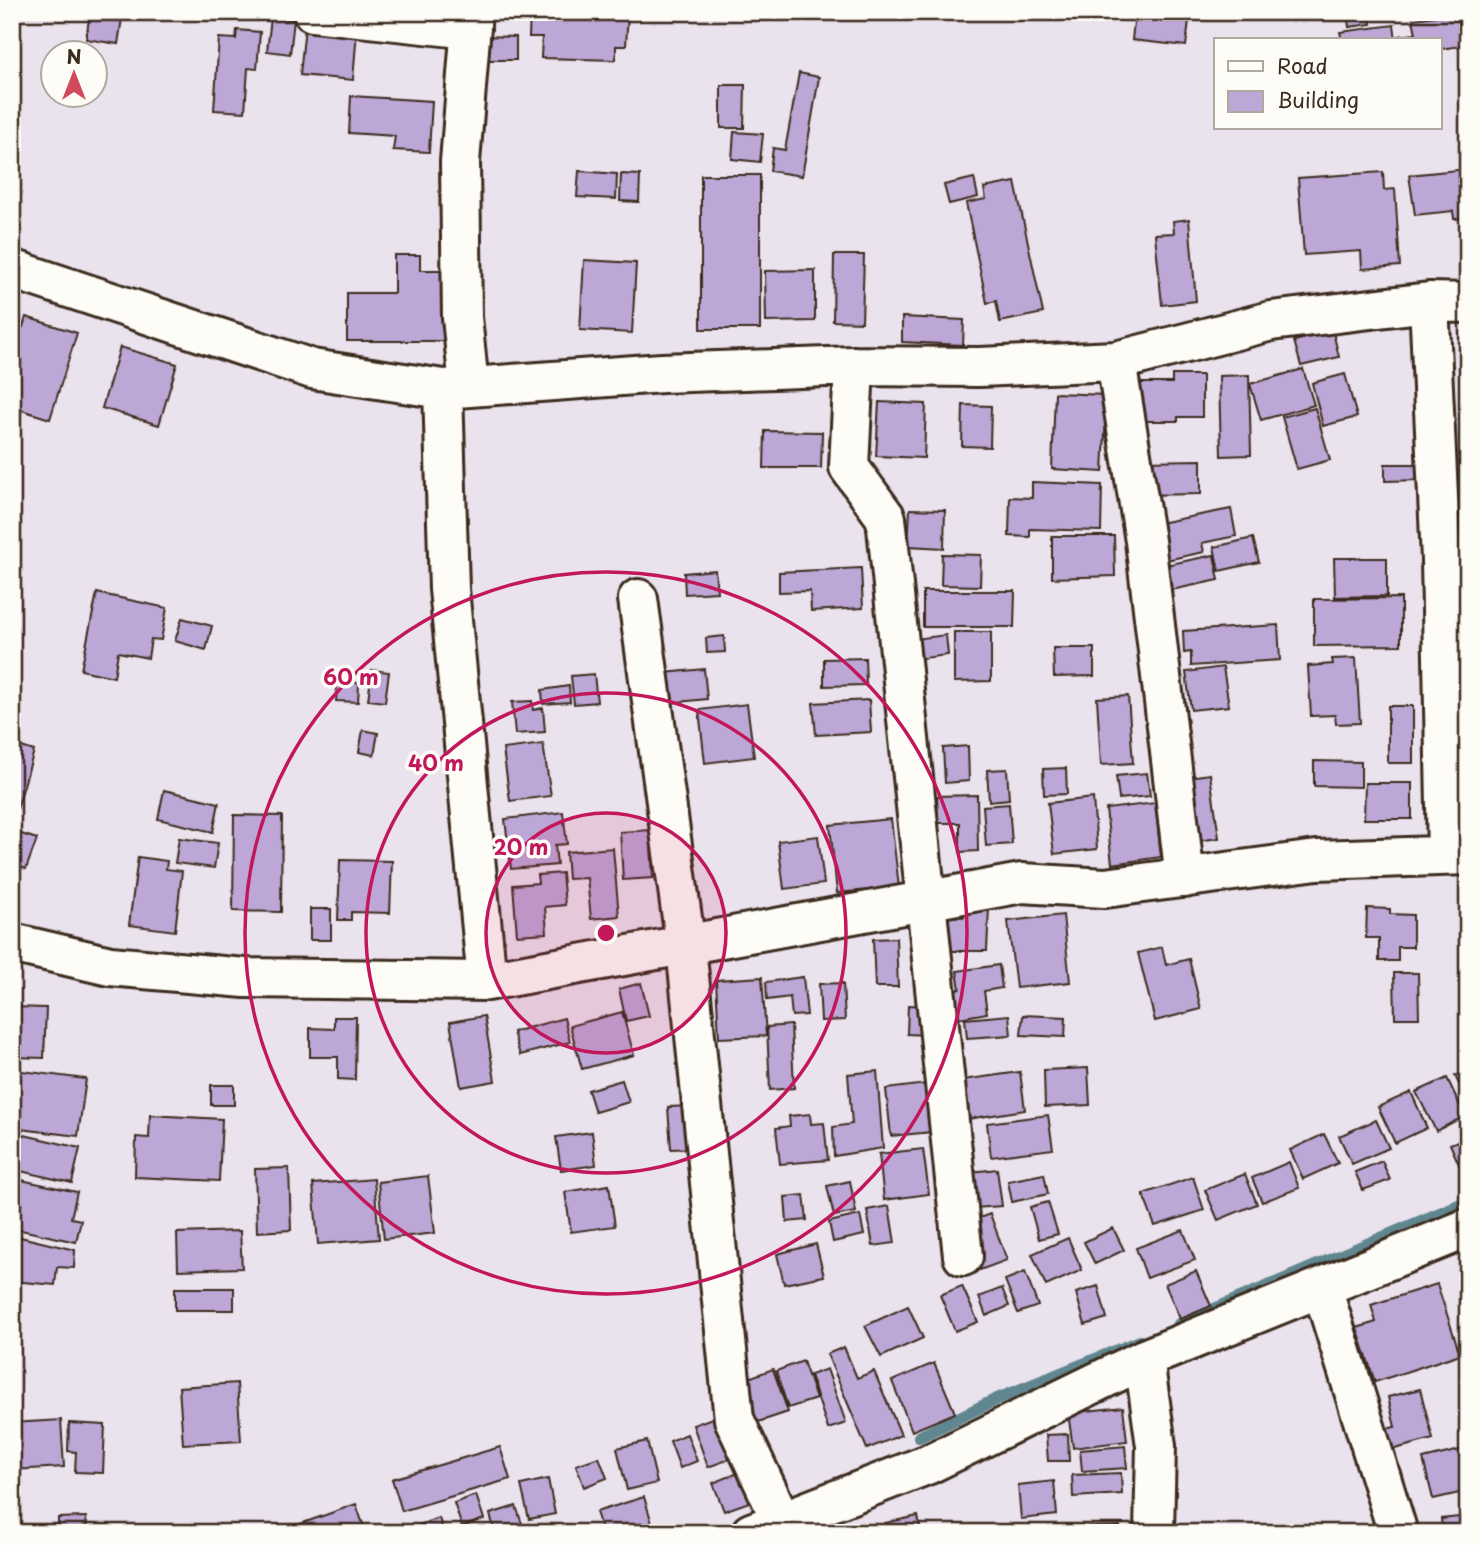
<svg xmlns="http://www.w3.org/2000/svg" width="1480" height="1545" font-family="'Playpen Sans',sans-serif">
	<rect width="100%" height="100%" fill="#eae2ed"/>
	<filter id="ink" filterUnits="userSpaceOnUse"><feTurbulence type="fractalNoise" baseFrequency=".0143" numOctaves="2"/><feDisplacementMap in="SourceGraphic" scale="14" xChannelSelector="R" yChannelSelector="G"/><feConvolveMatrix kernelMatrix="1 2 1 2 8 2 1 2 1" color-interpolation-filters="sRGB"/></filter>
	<g filter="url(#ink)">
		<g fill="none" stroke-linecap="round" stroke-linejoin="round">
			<path stroke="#61878f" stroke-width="12" d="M1179 1324 1468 1201
				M919 1437 997 1399 1140 1341"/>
		</g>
		<path fill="#bda7d6" stroke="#3b2a1e" stroke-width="2" d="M90 12H123L118 44 86 39Z
			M530 12H628L626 46H616V60L541 58 542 37H529Z
			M1135 12H1190L1186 46 1132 40Z
			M1347 12H1369L1371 24 1349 27Z
			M1468 12V45L1440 49V40H1400V36L1416 34 1413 19Z
			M271 18 294 20 290 54 267 51Z
			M1394 25 1396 40H1342L1340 32Z
			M305 26 357 31 353 80 300 75Z
			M237 30 260 32 257 69 248 68 245 112 214 110 219 38 236 39Z
			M483 36 516 37V60H483Z
			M799 73 819 77 802 176 770 171 773 148 785 150Z
			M721 85H745L744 128H721Z
			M351 96 432 101 429 152 393 150 395 136 349 133Z
			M734 132 763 134 760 162 732 159Z
			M1467 169 1468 218 1454 219 1453 211 1415 215 1409 175Z
			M579 171 617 174 616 199 577 197Z
			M1383 172 1384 190 1395 189 1400 266 1362 269 1361 251 1304 255 1298 178Z
			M621 174 640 175 639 202 620 201Z
			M701 175H760V329H701Z
			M974 178 978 197 949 204 944 185Z
			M1015 182 1043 313 1000 322 996 301 987 303 966 203 986 199 984 188Z
			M1189 219 1196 301 1162 305 1155 234 1174 233 1173 221Z
			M394 255H420V270H444L443 341H347V293H394Z
			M834 255H864L862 322 833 321Z
			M584 260 636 263 632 333 580 330Z
			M815 270V321L766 322 765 271Z
			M26 317 77 333 50 419 12 407V324L23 327Z
			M902 317 964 320 963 345 902 342Z
			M1333 332 1339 357 1301 366 1294 341Z
			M120 347 177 364 159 425 102 408Z
			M1303 369 1314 405 1261 420 1250 384Z
			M1345 374 1357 417 1323 426 1312 383Z
			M1172 375H1202V417H1178V421H1140V383H1172Z
			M1249 375 1251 455 1221 456 1219 376Z
			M1055 393 1107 395 1103 472 1052 469Z
			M879 402 926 404 924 458 876 456Z
			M963 405 991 406 990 447 962 446Z
			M1315 408 1330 460 1297 469 1282 417Z
			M765 431 822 432 821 468H764Z
			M1201 460V494L1140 495V461Z
			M1385 464H1422V480L1385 481Z
			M1032 482 1102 485 1101 531 1030 529V537L1009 536 1010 497 1032 498Z
			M910 509 945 510 944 548 908 546Z
			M1231 509 1236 536 1202 543 1204 552 1166 560 1159 523Z
			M1052 536H1114L1115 576 1052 578Z
			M1253 538 1259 562 1219 571 1214 547Z
			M942 554 981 555 980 586 941 585Z
			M1214 555 1219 580 1171 590 1166 565Z
			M1334 558H1387V596L1335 597Z
			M861 568 863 608 811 611 810 591 779 592V572Z
			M715 570 717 592 685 594 684 573Z
			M923 591H1015L1014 627H923Z
			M97 593 167 608 161 640 151 639 148 658 118 652 114 677 81 670Z
			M1401 598V645L1314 646V599Z
			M182 618 212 626 206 650 175 641Z
			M1278 625 1280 660 1191 666V652L1184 653 1183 631Z
			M954 632H991V681L954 682Z
			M946 635 948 655 908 660 906 640Z
			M724 636 725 652 707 653 706 638Z
			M1053 648H1094V676L1054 677Z
			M865 658 866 685 824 686V659Z
			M1356 658 1360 723 1336 724 1335 715 1311 716 1308 666 1333 664 1332 659Z
			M1223 667 1229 706 1191 710 1186 672Z
			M704 669 707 699 668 703 665 673Z
			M372 670 389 672 385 702 368 700Z
			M594 674 597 702 574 704 571 676Z
			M337 682 359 683 358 702 336 701Z
			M569 686 570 702 543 704 542 690Z
			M1128 696 1133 763 1101 765 1097 698Z
			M869 700 871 732 816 735 813 703Z
			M532 701 533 710 543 708 545 732 515 734 512 702Z
			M747 704 754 757 705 763 699 710Z
			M1388 706H1413V763H1388Z
			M363 730 378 733 374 755 359 752Z
			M12 744 34 751 17 809 12 808Z
			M543 744 551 796 510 801 503 749Z
			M968 746 969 781 945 783 943 748Z
			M1465 747H1468V800H1464Z
			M1314 761 1361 762V787L1314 786Z
			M1066 768 1067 794 1044 795 1043 769Z
			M1007 769 1009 799 989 801 987 770Z
			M1147 773 1150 796 1119 799 1116 776Z
			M1210 774 1219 838 1198 841 1189 777Z
			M1365 783H1412V819H1364Z
			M164 790 219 803 213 832 158 819Z
			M977 795 978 851 960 852V823H938L937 796Z
			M1093 798 1097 849 1054 854 1048 803Z
			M1155 803 1161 857 1112 864 1106 809Z
			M1009 804 1012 844 986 846 983 806Z
			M563 812 567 844 555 845 557 865 511 869 505 819Z
			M234 815 282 816 281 912 233 911Z
			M891 819 899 887 837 893 830 825Z
			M650 830 653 878 623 880 620 832Z
			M12 831 37 839 26 869 12 864Z
			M818 836 824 884 784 889 778 841Z
			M179 838 218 843 214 868 175 863Z
			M613 848 619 916 591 919 587 878 568 879 566 852Z
			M138 857 167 861 166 869 182 871 175 931 129 925Z
			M340 860 392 861 390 913 351 912V920H338Z
			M562 873 565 905 545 907 547 933 517 935 513 885 538 883 537 875Z
			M964 907H989L987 951H943V916L964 917Z
			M1367 908 1390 909V914L1413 915V947H1398V961H1379V938H1366Z
			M310 909H331V940H310Z
			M1063 915 1070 982 1016 988 1008 921Z
			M896 938 898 987H875L873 939Z
			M1162 947 1166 965 1189 959 1201 1009 1155 1021 1138 953Z
			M999 965 1002 988 984 991 987 1013 953 1019 949 991 960 989 957 971Z
			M1394 973H1418L1419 1018H1395Z
			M762 977 766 1036 719 1038 716 980Z
			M803 977 807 1015 792 1016 790 997 767 1000 766 982Z
			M641 983 649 1016 626 1021 619 989Z
			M843 983 845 1020 821 1021 819 984Z
			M908 1005 929 1006 928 1035 907 1034Z
			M12 1007 46 1008 44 1058 12 1057Z
			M622 1012 634 1055 582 1069 570 1026Z
			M1009 1015 1011 1035 967 1038 965 1019Z
			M1023 1015 1066 1017 1065 1037 1021 1035Z
			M484 1016 495 1081 461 1087 450 1022Z
			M334 1017H356L355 1080 338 1079V1057H310V1028L334 1029Z
			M564 1018 570 1042 520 1055 513 1032Z
			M791 1025 794 1088 770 1090 767 1027Z
			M1088 1068 1090 1105 1045 1107 1044 1070Z
			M14 1070 86 1079 78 1136 12 1128Z
			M1468 1070V1102L1455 1076Z
			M877 1071 883 1148 834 1156 833 1127 852 1124 848 1074Z
			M1020 1072 1025 1110 961 1120 955 1081Z
			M1447 1078 1465 1116 1436 1131 1416 1092Z
			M622 1080 629 1102 595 1112 588 1090Z
			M926 1084 932 1132 891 1136 886 1089Z
			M211 1085H234V1105H211Z
			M1411 1092 1427 1128 1395 1143 1378 1107Z
			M692 1106 695 1148 671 1149 668 1107Z
			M810 1114 811 1124 824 1123 828 1160 780 1164 776 1128 790 1126 789 1116Z
			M150 1115 222 1119 219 1181 135 1177 136 1137 149 1138Z
			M1048 1115 1053 1149 991 1157 987 1123Z
			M1376 1120 1389 1148 1352 1164 1339 1136Z
			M592 1132 596 1165 561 1170 556 1137Z
			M20 1134 80 1148 72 1183 12 1169Z
			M1324 1134 1338 1163 1303 1179 1290 1150Z
			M1468 1137V1174L1464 1176 1450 1144Z
			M923 1149 929 1194 884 1200 879 1154Z
			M1382 1161 1390 1180 1363 1190 1355 1172Z
			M1289 1162 1299 1188 1262 1202 1252 1178Z
			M289 1168 291 1230 257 1232 255 1169Z
			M997 1169 1002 1206 974 1208 971 1172Z
			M1044 1174 1048 1194 1012 1202 1008 1181Z
			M1245 1174 1257 1204 1218 1220 1205 1190Z
			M428 1176 435 1233 384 1239 378 1182Z
			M1193 1177 1204 1210 1155 1226 1143 1194Z
			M12 1178 77 1192 71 1218 81 1220 76 1242 12 1228Z
			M374 1179 379 1239 318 1244 313 1184Z
			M850 1181 856 1212 834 1216 827 1186Z
			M609 1185 615 1226 571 1232 565 1192Z
			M804 1195 807 1220 787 1222 785 1197Z
			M1048 1202 1058 1234 1039 1239 1030 1207Z
			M889 1206 895 1243 873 1246 867 1210Z
			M990 1214 1007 1260 980 1270 963 1224Z
			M860 1215 864 1235 833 1242 829 1222Z
			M1113 1228 1124 1250 1095 1264 1084 1242Z
			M1183 1230 1195 1260 1147 1278 1136 1248Z
			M240 1231 242 1268 178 1270 177 1233Z
			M12 1235 75 1250 74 1268 57 1267 55 1285 12 1281Z
			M1068 1238 1082 1270 1046 1286 1032 1254Z
			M816 1244 824 1276 784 1284 777 1254Z
			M1196 1271 1211 1306 1180 1319 1165 1284Z
			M1025 1272 1038 1306 1018 1313 1005 1280Z
			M1437 1284 1460 1354 1375 1382 1357 1328 1376 1322 1371 1305Z
			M962 1286 978 1322 955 1331 940 1295Z
			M1098 1286 1107 1318 1085 1325 1076 1293Z
			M175 1288H234V1310H175Z
			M1002 1288 1009 1306 986 1316 979 1297Z
			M908 1306 923 1338 881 1357 865 1326Z
			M844 1347 857 1378 874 1371 901 1435 867 1449 827 1354Z
			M803 1361 816 1399 788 1408 776 1371Z
			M934 1363 955 1413 912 1431 892 1381Z
			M773 1369 788 1412 749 1425 735 1383Z
			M827 1369 846 1423 828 1429 810 1375Z
			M237 1383 241 1441 183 1444 179 1387Z
			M1420 1389 1433 1439 1391 1450 1385 1429 1395 1427 1388 1397Z
			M1123 1407 1127 1441 1073 1448 1068 1413Z
			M715 1417 730 1459 708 1467 693 1425Z
			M61 1420 64 1467 12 1470V1423Z
			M69 1423 105 1425 103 1473 75 1472 76 1452 68 1451Z
			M687 1434 697 1461 680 1468 670 1441Z
			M1068 1434 1069 1461H1048L1046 1435Z
			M647 1441 657 1483 627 1490 617 1448Z
			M1125 1446 1127 1468 1082 1471 1080 1450Z
			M500 1447 510 1479 402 1511 392 1479Z
			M1468 1448V1491L1433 1499 1423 1459Z
			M599 1457 607 1478 584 1487 576 1465Z
			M748 1469 758 1499 724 1511 713 1483Z
			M1121 1473 1122 1494 1073 1497 1072 1475Z
			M548 1479 555 1514 529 1519 521 1485Z
			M1054 1481 1057 1515 1021 1519 1018 1485Z
			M476 1495 484 1519 462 1527 454 1503Z
			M644 1497 655 1533H603L596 1512Z
			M356 1504 366 1533H275Z
			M516 1506 523 1527 495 1533 490 1514Z
			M918 1516 921 1533H887L885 1523Z
			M1468 1516V1533H1443L1441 1519Z
			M86 1517 87 1533H58V1518Z
			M439 1518 444 1533H400L399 1532Z
			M1120 1526V1533H1062V1527Z"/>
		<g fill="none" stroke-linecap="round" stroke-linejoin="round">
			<g stroke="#3b2a1e" stroke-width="44">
				<path id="minor" d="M313 12 471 29
					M12 269 312 369 443 389 662 373 854 366 979 367 1116 361 1271 321 1429 302 1468 303
					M1429 302 1441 560 1447 855
					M1116 361 1145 541 1185 878
					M854 366 849 467 886 518 963 1256
					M469 387 462 317 460 162 472 12
					M443 389 449 589 487 981
					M638 599 686 947 734 1419 782 1522
					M12 943 110 966 245 978 487 981 1022 883 1105 888 1317 860 1468 855
					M1322 1288 1398 1533
					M1144 1359 1156 1446 1154 1533
					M751 1533 929 1464 1144 1359 1468 1228"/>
			</g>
			<use href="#minor" stroke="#fdfcf7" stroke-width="38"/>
		</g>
	</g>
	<circle cx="606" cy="933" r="120" fill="#c2185b" fill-opacity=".12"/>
	<g fill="none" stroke="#c2185b" stroke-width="3.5">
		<circle cx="606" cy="933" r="120"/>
		<circle cx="606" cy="933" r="240"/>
		<circle cx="606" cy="933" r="361"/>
	</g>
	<circle cx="606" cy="933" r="10" fill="#c2185b" stroke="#fdfcf7" stroke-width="3.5"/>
	<g font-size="21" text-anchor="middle" font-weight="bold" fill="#c2185b" stroke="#fdfcf7" stroke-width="7" stroke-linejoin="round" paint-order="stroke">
		<text x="351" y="685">60 m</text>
		<text x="436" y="771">40 m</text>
		<text x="521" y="855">20 m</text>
	</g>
	<rect width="1480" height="1545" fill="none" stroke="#fdfcf7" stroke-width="42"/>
	<rect x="21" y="21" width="1438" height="1503" fill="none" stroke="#3b2a1e" stroke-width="2.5" filter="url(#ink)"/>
	<rect x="1214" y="38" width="228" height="91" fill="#fdfcf7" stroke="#afa8a0" stroke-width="2"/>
	<rect x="1228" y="61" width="35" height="10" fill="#fdfcf7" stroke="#afa8a0" stroke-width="2"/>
	<text x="1277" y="74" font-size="21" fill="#3b2a1e">Road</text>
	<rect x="1228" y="91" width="35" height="21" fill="#bda7d6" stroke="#afa8a0" stroke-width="2"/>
	<text x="1277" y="108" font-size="21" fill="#3b2a1e">Building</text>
	<g transform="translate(74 74)"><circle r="33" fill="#fdfcf7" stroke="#afa8a0" stroke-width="2"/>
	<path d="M0-5L12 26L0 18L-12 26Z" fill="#d1495b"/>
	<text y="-10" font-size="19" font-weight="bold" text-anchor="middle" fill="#3b2a1e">N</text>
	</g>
</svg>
